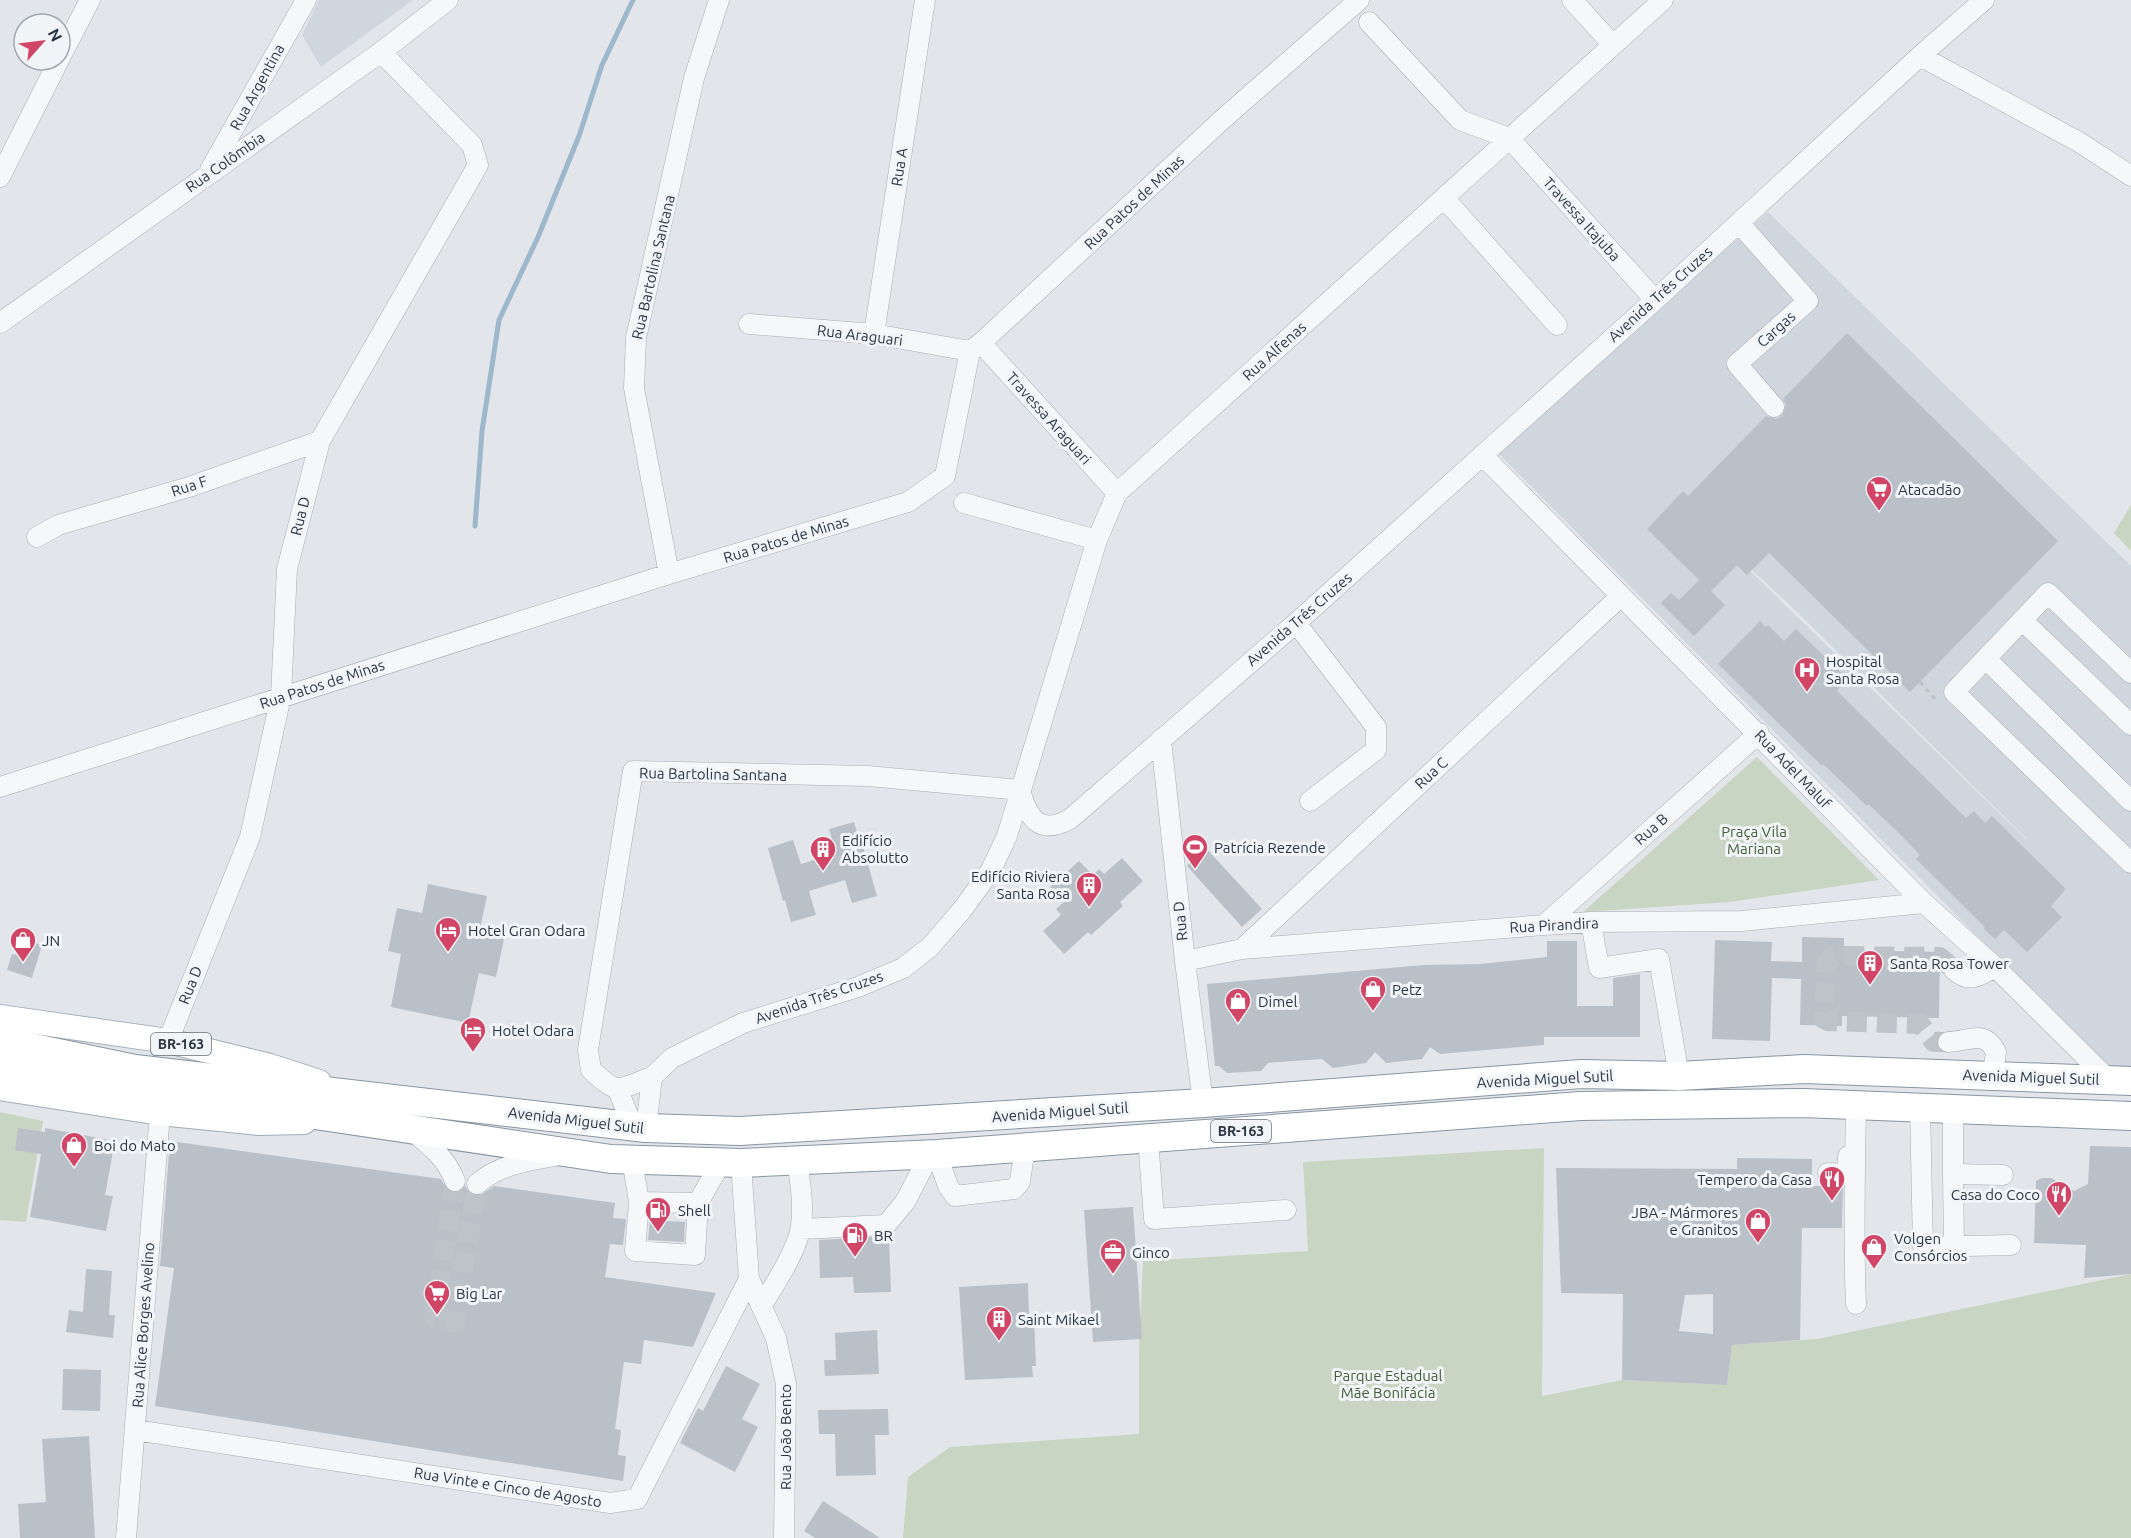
<svg xmlns="http://www.w3.org/2000/svg" width="2131" height="1538" font-family="Ubuntu,sans-serif">
	<rect width="100%" height="100%" fill="#e2e6eb"/>
	<path fill="#d0d6dd" fill-rule="evenodd" d="M319 0H413L321 67 302 35Z
		M1768 212 2131 566V1073L2112 1072 1496 451ZM1702 524 1792 607 2027 839H2026Z"/>
	<path fill="#c9d5c3" d="M2131 505V551L2114 533Z
		M1757 757 1879 880 1730 902 1583 912Z
		M0 1112 43 1121 26 1222 0 1220Z
		M1544 1148 1542 1396 1622 1380 1727 1385 1732 1345 1817 1339 2131 1274V1538H903L908 1477 950 1447 1139 1434V1350L1143 1261 1308 1251 1303 1162Z"/>
	<g fill="none" stroke-linecap="round" stroke-linejoin="round">
		<path stroke="#9db7cb" stroke-width="5" d="M475 526 482 431 499 320 538 237 579 136 602 65 633 0"/>
	</g>
	<path fill="#b9c0c8" fill-rule="evenodd" d="M1847 333 2058 541 1910 692 1769 553 1747 575 1737 565 1711 591 1725 605 1694 636 1661 603 1671 593 1679 600 1699 580 1647 529 1683 491 1688 496 1766 416 1776 419 1782 416 1786 405 1783 399Z
		M1760 621 1766 627 1768 625 1784 641 1796 629 1848 679 1837 691 1966 818 1974 811 1985 823 1992 816 2066 889 2051 906 2062 917 2027 952 2004 930 1995 939 1984 929 1985 927 1916 859 1920 855 1898 832 1868 804 1867 806 1823 764 1822 766 1718 664Z
		M854 822 860 843H862L877 896 852 903 845 880 809 891 816 915 791 922 785 900 783 901 768 848 793 840 801 864 836 853 829 829Z
		M1205 847 1262 909 1242 927 1187 866Z
		M1122 858 1143 881 1120 902 1123 906 1091 935 1088 932 1064 954 1043 931 1061 915 1056 909 1064 902 1050 887 1079 861 1093 875 1099 869 1104 874Z
		M428 884 487 896 480 929 505 934 496 977 479 973 468 1023 391 1007 401 954 388 951 397 908 422 913Z
		M1802 937 1844 938V950L1940 952 1939 1018 1842 1016V1026L1800 1025 1801 979 1772 978 1770 1041 1712 1039 1715 940 1772 942 1771 961 1802 962Z
		M20 938 42 945 32 978 7 970 12 954 15 955Z
		M1547 941H1577V1006H1613V978L1640 974V1037H1544V1045L1440 1054 1430 1047 1422 1059 1386 1063 1375 1052 1366 1063 1333 1068 1322 1059 1268 1063 1261 1071 1227 1073 1219 1066H1215L1207 984 1424 965 1480 964 1547 957Z
		M18 1128 45 1132V1128L115 1141 105 1195 113 1196 106 1231 30 1217 41 1154 15 1150Z
		M170 1141 441 1179 447 1190 453 1193 460 1192 465 1186 472 1195 479 1196 494 1186 615 1203 613 1218 626 1219 623 1245 610 1244 605 1277 716 1293 693 1347 644 1340 641 1364 624 1362 615 1429 621 1430 618 1455 626 1456 623 1481 155 1406 174 1268 160 1266Z
		M2090 1146 2131 1147V1274L2084 1278 2086 1245 2034 1243 2036 1181 2042 1178H2051L2074 1191 2088 1184Z
		M1737 1158 1812 1159V1186H1843L1842 1228H1802L1800 1340 1732 1345 1727 1385 1622 1380 1623 1294 1561 1293 1556 1168 1737 1169ZM1713 1294V1334L1679 1331 1685 1295Z
		M1133 1207 1142 1339 1093 1342 1084 1210Z
		M650 1220 685 1222 684 1242 648 1240Z
		M889 1236 891 1292 854 1293 853 1277 820 1278 819 1240Z
		M86 1269 112 1271 109 1315H115L113 1338 66 1332 69 1310 83 1312Z
		M1028 1283 1029 1318H1034L1036 1366H1032L1033 1377 965 1380 959 1287Z
		M877 1330 879 1374 825 1376 824 1360H836L835 1333Z
		M726 1366 760 1384 742 1419 758 1427 735 1472 680 1443 698 1408 703 1411Z
		M63 1369 101 1370 100 1411 62 1410Z
		M888 1409 889 1435H875L876 1475 836 1476 835 1434H819L818 1410Z
		M89 1436 95 1538H20L18 1504 46 1502 42 1439Z
		M823 1501 848 1517 880 1538H815L804 1531Z"/>
	<g fill="none" stroke-linecap="round" stroke-linejoin="round">
		<path stroke="#bdc3c9" stroke-width="20" stroke-dasharray="20 10" stroke-linecap="butt" d="M1948 1042H1934L1920 1024 1828 1021 1824 1019 1823 1014 1827 962 1834 956 1940 957 1954 970
			M455 1181 435 1319 455 1322 477 1184"/>
		<g stroke="#a7adb5" stroke-width="21">
			<path id="minor" d="M1572 0 1613 45
				M1369 22 1460 120 1509 138 1655 300
				M1920 56 2079 142 2131 176
				M60 58 90 0
				M210 170 306 0
				M0 177 59 60
				M1444 198 1557 325
				M1739 223 1808 301 1737 364 1774 407
				M0 323 381 52 448 0
				M749 324 874 334 970 351
				M874 334 925 0
				M981 343 1117 493
				M1482 455 1924 903 1995 967 2108 1079
				M964 503 1097 540
				M37 537 58 525 189 487 320 441
				M669 574 634 388 636 338 694 78 719 0
				M2023 621 2131 725
				M1296 623 1376 727V750L1310 801
				M1986 659 2131 801
				M2131 673 2048 593 1954 692 2131 863
				M1161 739 1185 961 1203 1103
				M0 787 669 574 908 502 945 476 970 351 981 343 1224 118 1359 0
				M1020 790C1028 818 1039 836 1070 819L1296 623 1655 300 1920 56 1984 0
				M1591 922 1599 968 1659 959 1679 1076
				M1544 925 1759 733
				M1242 949 1621 596
				M1185 961 1242 949 1544 925 1591 922 1742 921 1924 903
				M1954 970C1970 984 1978 976 1995 967
				M168 1041 250 837 281 696 287 569 320 441 478 165 472 145 381 52
				M1948 1042C1968 1042 1984 1028 1996 1052L1994 1066 1990 1075
				M652 1077C616 1090 620 1096 591 1070L588 1050 633 771 868 776 1020 790
				M618 1090 633 1127
				M1920 1108 1923 1247 2011 1245
				M1953 1109V1174L2003 1175
				M646 1128 652 1077 672 1058 743 1023 858 987 903 968 930 947 962 910 991 870 1007 836 1097 540 1117 493 1663 0
				M411 1130C429 1144 447 1159 455 1181
				M1148 1138 1154 1219 1286 1210
				M937 1154 948 1186 955 1196 1014 1189 1020 1182 1025 1147
				M632 1159 639 1202 698 1203 721 1162
				M741 1163 749 1279 776 1338 786 1384 784 1538
				M1828 1173 1848 1174V1156
				M1953 1174 1954 1246
				M477 1184C498 1165 528 1161 555 1156
				M639 1202 635 1251 695 1255 698 1203
				M801 1229 886 1225 905 1202 930 1154
				M1856 1304C1853 1238 1855 1172 1856 1105
				M761 1306C774 1287 798 1248 801 1226 804 1203 800 1182 797 1160
				M135 1430 610 1503 637 1499 749 1279
				M126 1538 160 1113"/>
		</g>
		<g stroke="#a1acb7" stroke-width="26">
			<path id="major" d="M0 1017 168 1041 270 1066 319 1082
				M0 1088 160 1113 258 1123 304 1122"/>
		</g>
		<g stroke="#8995a2" stroke-width="30">
			<path id="highway" d="M0 1041 135 1069 646 1128 740 1131 1203 1103 1581 1074 1679 1076 1804 1069 2131 1081
				M0 1062 134 1088 611 1159 741 1163 937 1154 1580 1106 1803 1103 2131 1116"/>
		</g>
		<path stroke="#bcc1c6" stroke-width="3" stroke-dasharray="4.5 4.5" stroke-linecap="butt" d="M1920 682 1937 701"/>
		<use href="#minor" stroke="#f5f7f9" stroke-width="20"/>
		<use href="#major" stroke="#fff" stroke-width="24"/>
		<use href="#highway" stroke="#fff" stroke-width="28"/>
	</g>
	<defs>
		<g id="supermarket-pin" transform="scale(1.35)"><path d="M0 17L-7.5 6A9.5 9.5 0 1 1 7.5 6Z" fill="#d14667" stroke="#f2f5f8"/><path d="M-6-5.5h2.5l.6 2H6L4.5 2H-2.5L-4.4-4H-6ZM-1.5 3.2a1.3 1.3 0 1 0 .1 0ZM3 3.2a1.3 1.3 0 1 0 .1 0Z" fill="#fff"/></g>
		<g id="hospital-pin" transform="scale(1.35)"><path d="M0 17L-7.5 6A9.5 9.5 0 1 1 7.5 6Z" fill="#d14667" stroke="#f2f5f8"/><path d="M-5-5h3v3.5h4V-5h3V5h-3V1.5h-4V5h-3Z" fill="#fff"/></g>
		<g id="stadium-pin" transform="scale(1.35)"><path d="M0 17L-7.5 6A9.5 9.5 0 1 1 7.5 6Z" fill="#d14667" stroke="#f2f5f8"/><path d="M0-5a6.5 5 0 1 0 0 10a6.5 5 0 1 0 0-10ZM-3.5-1.8h7v3.6h-7Z" fill="#fff"/></g>
		<g id="building-pin" transform="scale(1.35)"><path d="M0 17L-7.5 6A9.5 9.5 0 1 1 7.5 6Z" fill="#d14667" stroke="#f2f5f8"/><path d="M-4-6H4V6H1V3H-1V6H-4ZM-2.5-4.3h1.7v1.8h-1.7ZM.8-4.3h1.7v1.8H.8ZM-2.5-1h1.7V.8h-1.7ZM.8-1h1.7V.8H.8Z" fill="#fff"/></g>
		<g id="hotel-pin" transform="scale(1.35)"><path d="M0 17L-7.5 6A9.5 9.5 0 1 1 7.5 6Z" fill="#d14667" stroke="#f2f5f8"/><path d="M-6-4.5h1.5V1H6V5H4.5V3h-9V5H-6ZM-4 0a1.8 1.8 0 1 1 3.6 0ZM.5 0V-2.5h3Q6-2.5 6 0Z" fill="#fff"/></g>
		<g id="shop-pin" transform="scale(1.35)"><path d="M0 17L-7.5 6A9.5 9.5 0 1 1 7.5 6Z" fill="#d14667" stroke="#f2f5f8"/><path d="M-5-2.5h2.3a2.7 3.5 0 0 1 5.4 0H5L5.5 6h-11ZM-1.5-2.5h3a1.5 2.3 0 0 0-3 0Z" fill="#fff"/></g>
		<g id="restaurant-pin" transform="scale(1.35)"><path d="M0 17L-7.5 6A9.5 9.5 0 1 1 7.5 6Z" fill="#d14667" stroke="#f2f5f8"/><path d="M-5-6h1v4h1v-4h1v4h1v-4h1v5L-1.5 .5V6h-2V.5L-5-1ZM5-6V6H3V1.5H1.5Q1.5-4 5-6Z" fill="#fff"/></g>
		<g id="fuel-pin" transform="scale(1.35)"><path d="M0 17L-7.5 6A9.5 9.5 0 1 1 7.5 6Z" fill="#d14667" stroke="#f2f5f8"/><path d="M-5.5-6h7V0h2V4h1.3V-2.5L3-4.5l.8-.8L6-3V5H2.5V1h-1V6h-7ZM-4.2-4.7v3.2H.2V-4.7Z" fill="#fff"/></g>
		<g id="office-pin" transform="scale(1.35)"><path d="M0 17L-7.5 6A9.5 9.5 0 1 1 7.5 6Z" fill="#d14667" stroke="#f2f5f8"/><path d="M-6-3h4V-5.5h4V-3h4V5H-6ZM-1-4.5V-3h2v-1.5ZM-6 0V1H6V0Z" fill="#fff"/></g>
	</defs>
	<g fill-rule="evenodd">
		<use href="#supermarket-pin" x="1879" y="489"/>
		<use href="#hospital-pin" x="1807" y="670"/>
		<use href="#stadium-pin" x="1195" y="847"/>
		<use href="#building-pin" x="823" y="849"/>
		<use href="#building-pin" x="1089" y="885"/>
		<use href="#hotel-pin" x="448" y="930"/>
		<use href="#shop-pin" x="23" y="940"/>
		<use href="#building-pin" x="1870" y="963"/>
		<use href="#shop-pin" x="1373" y="989"/>
		<use href="#shop-pin" x="1238" y="1001"/>
		<use href="#hotel-pin" x="473" y="1030"/>
		<use href="#shop-pin" x="74" y="1145"/>
		<use href="#restaurant-pin" x="1832" y="1179"/>
		<use href="#restaurant-pin" x="2059" y="1194"/>
		<use href="#fuel-pin" x="658" y="1210"/>
		<use href="#shop-pin" x="1758" y="1221"/>
		<use href="#fuel-pin" x="855" y="1235"/>
		<use href="#shop-pin" x="1874" y="1247"/>
		<use href="#office-pin" x="1113" y="1252"/>
		<use href="#supermarket-pin" x="437" y="1293"/>
		<use href="#building-pin" x="999" y="1319"/>
	</g>
	<g text-anchor="middle" dominant-baseline="central" stroke-width="6" stroke-linejoin="round" paint-order="stroke">
		<g fill="#f2f5f8" stroke="#666f79" stroke-width="1.5">
			<rect x="151" y="1033" width="60" height="22" rx="4.5"/>
			<rect x="1211" y="1120" width="60" height="22" rx="4.5"/>
		</g>
		<g font-size="14" font-weight="bold" fill="#2a3543">
			<text x="181" y="1044">BR-163</text>
			<text x="1241" y="1131">BR-163</text>
		</g>
		<g font-size="15" fill="#2a3543" stroke="#f2f5f8">
			<text transform="translate(257 87) rotate(-61)">Rua Argentina</text>
			<text transform="translate(225 162) rotate(-35)">Rua Colômbia</text>
			<text transform="translate(899 167) rotate(-81)">Rua A</text>
			<text transform="translate(1134 202) rotate(-43)">Rua Patos de Minas</text>
			<text transform="translate(1582 219) rotate(48)">Travessa Itajuba</text>
			<text transform="translate(653 267) rotate(-77)">Rua Bartolina Santana</text>
			<text transform="translate(1660 294) rotate(-42)">Avenida Três Cruzes</text>
			<text transform="translate(1776 329) rotate(-42)">Cargas</text>
			<text transform="translate(860 335) rotate(7)">Rua Araguari</text>
			<text transform="translate(1274 351) rotate(-42)">Rua Alfenas</text>
			<text transform="translate(1049 418) rotate(48)">Travessa Araguari</text>
			<text transform="translate(189 486) rotate(-18)">Rua F</text>
			<text transform="translate(300 516) rotate(-76)">Rua D</text>
			<text transform="translate(786 539) rotate(-17)">Rua Patos de Minas</text>
			<text transform="translate(1299 619) rotate(-41)">Avenida Três Cruzes</text>
			<text transform="translate(322 684) rotate(-18)">Rua Patos de Minas</text>
			<text transform="translate(1793 769) rotate(46)">Rua Adel Maluf</text>
			<text transform="translate(1431 773) rotate(-43)">Rua C</text>
			<text transform="translate(713 774) rotate(1)">Rua Bartolina Santana</text>
			<text transform="translate(1651 829) rotate(-42)">Rua B</text>
			<text transform="translate(1180 921) rotate(-96)">Rua D</text>
			<text transform="translate(1554 925) rotate(-3)">Rua Pirandira</text>
			<text transform="translate(190 985) rotate(-68)">Rua D</text>
			<text transform="translate(819 997) rotate(-19)">Avenida Três Cruzes</text>
			<text transform="translate(2031 1077) rotate(2)">Avenida Miguel Sutil</text>
			<text transform="translate(1545 1079) rotate(-3)">Avenida Miguel Sutil</text>
			<text transform="translate(1060 1112) rotate(-4)">Avenida Miguel Sutil</text>
			<text transform="translate(576 1120) rotate(7)">Avenida Miguel Sutil</text>
			<text transform="translate(143 1325) rotate(-86)">Rua Alice Borges Avelino</text>
			<text transform="translate(785 1437) rotate(-90)">Rua João Bento</text>
			<text transform="translate(508 1487) rotate(9)">Rua Vinte e Cinco de Agosto</text>
		</g>
		<g font-size="15" fill="#2a3543" stroke="#f2f5f8" text-anchor="start">
			<text x="1898" y="489">Atacadão</text>
			<text x="1826" y="661">Hospital<tspan x="1826" dy="17">Santa Rosa</tspan></text>
			<text x="842" y="840">Edifício<tspan x="842" dy="17">Absolutto</tspan></text>
			<text x="1214" y="847">Patrícia Rezende</text>
			<text x="1070" y="876" text-anchor="end">Edifício Riviera<tspan x="1070" dy="17">Santa Rosa</tspan></text>
			<text x="468" y="930">Hotel Gran Odara</text>
			<text x="42" y="940">JN</text>
			<text x="1890" y="963">Santa Rosa Tower</text>
			<text x="1392" y="989">Petz</text>
			<text x="1258" y="1001">Dimel</text>
			<text x="492" y="1030">Hotel Odara</text>
			<text x="94" y="1145">Boi do Mato</text>
			<text x="1812" y="1179" text-anchor="end">Tempero da Casa</text>
			<text x="2040" y="1194" text-anchor="end">Casa do Coco</text>
			<text x="678" y="1210">Shell</text>
			<text x="1738" y="1212" text-anchor="end">JBA - Mármores<tspan x="1738" dy="17">e Granitos</tspan></text>
			<text x="874" y="1235">BR</text>
			<text x="1894" y="1238">Volgen<tspan x="1894" dy="17">Consórcios</tspan></text>
			<text x="1132" y="1252">Ginco</text>
			<text x="456" y="1293">Big Lar</text>
			<text x="1018" y="1319">Saint Mikael</text>
		</g>
		<g font-size="15" fill="#425f37" stroke="#f2f5f8">
			<text x="1754" y="831">Praça Vila<tspan x="1754" dy="17">Mariana</tspan></text>
			<text x="1388" y="1375">Parque Estadual<tspan x="1388" dy="17">Mãe Bonifácia</tspan></text>
		</g>
	</g>
	<g transform="translate(42 42) rotate(62)"><circle r="28" fill="#f2f5f8" stroke="#a2a8b0" stroke-width="1.5"/>
	<path d="M0-4.5L10 22L0 15L-10 22Z" fill="#d14667"/>
	<text y="-9" font-size="16" font-weight="bold" text-anchor="middle" fill="#2a3543">N</text>
	</g>
</svg>
